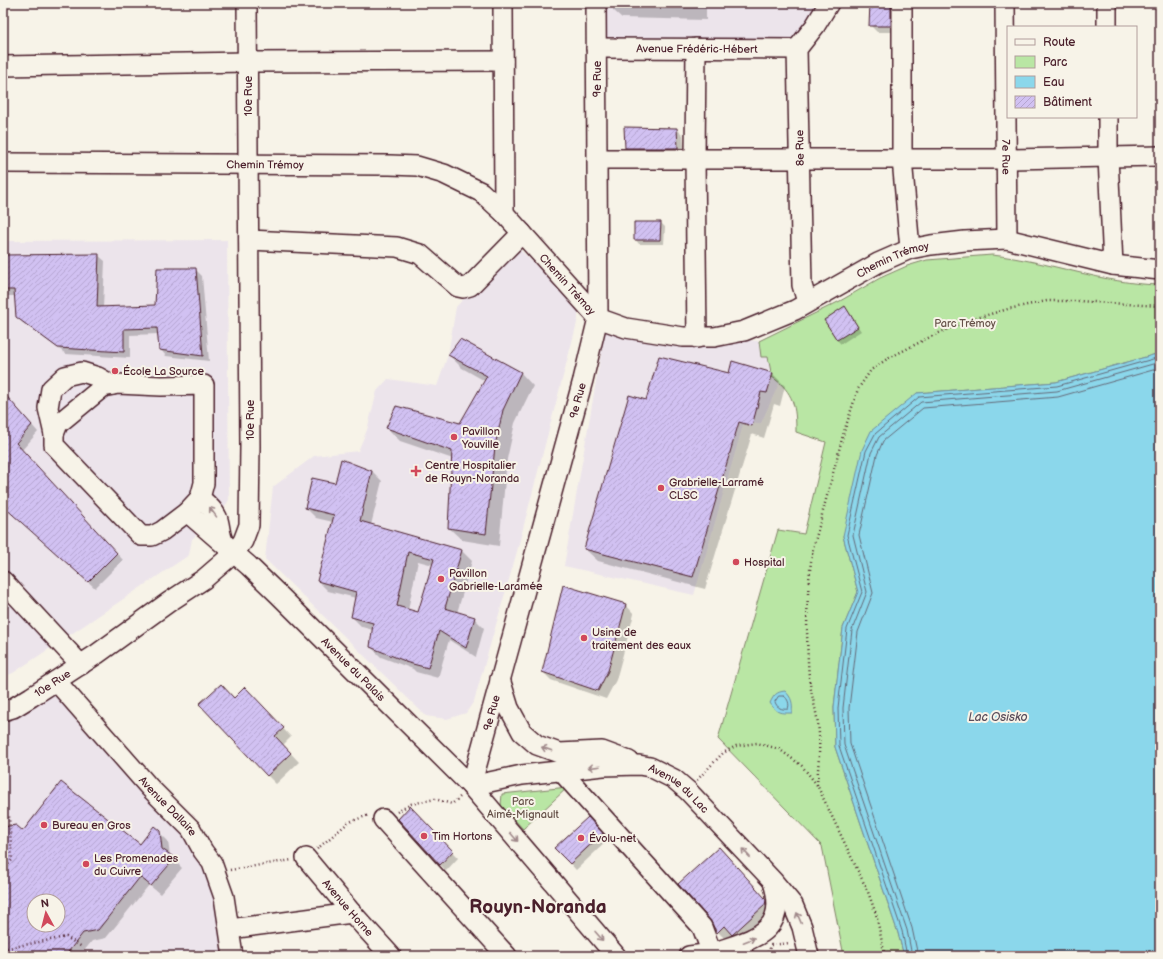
<svg xmlns="http://www.w3.org/2000/svg" width="1163" height="959" font-family="'Balsamiq Sans',sans-serif">
	<defs>
		<pattern id="building-hatch" width="6" height="6" patternUnits="userSpaceOnUse"><rect width="6" height="6" fill="#d1c1f2"/><path d="M-1 1l2-2M0 6l6-6M5 7l2-2" fill="none" stroke="#b5a5d0"/></pattern>
	</defs>
	<rect width="100%" height="100%" fill="#f7f3e8"/>
	<filter id="ink" filterUnits="userSpaceOnUse"><feTurbulence type="fractalNoise" baseFrequency=".025" numOctaves="2"/><feDisplacementMap in="SourceGraphic" scale="8" xChannelSelector="R" yChannelSelector="G"/><feConvolveMatrix kernelMatrix="1 2 1 2 8 2 1 2 1" color-interpolation-filters="sRGB"/></filter>
	<g filter="url(#ink)">
		<path fill="#ece4eb" fill-rule="evenodd" d="M596 3H829L797 49 596 48Z
			M227 240 229 500 223 509 192 539 189 555 13 673 3 677V241Z
			M514 244 578 306V319L516 555 474 701 466 713 447 719 426 716 265 559 273 487 314 456 358 451 367 430 377 391 388 379 437 386 448 355 456 307Z
			M605 330 759 341 782 377 761 423 743 425 694 595 564 566Z
			M56 681 196 838 233 956H3V721L16 716ZM34 901H58V925H34Z"/>
		<path fill="#b9e6a4" stroke="#828268" d="M992 255C1049 261 1103 284 1160 285V353L1056 382 917 393 843 536 858 592 843 628 834 707 835 747 898 933 904 956H844L822 846 718 739 778 530 804 534 826 442 796 432C796 407 794 392 772 377L768 357H761L759 341 840 301 880 278 907 266 927 260Z
			M568 787 523 829 501 805 502 794Z"/>
		<path fill="#8bd7eb" stroke="#718d9e" d="M1160 353V956H904L898 933 835 747 834 707 843 628 858 592 843 536 862 450 871 431 917 393 1056 382Z
			M785 691C792 698 793 703 792 713 780 713 777 714 770 703 774 695 776 692 785 691Z"/>
		<path fill="#0003" fill-rule="evenodd" d="M614 3H706V20L622 18 613 10Z
			M871 3H899L897 32H877L870 25Z
			M677 129 683 135 684 154H632L626 148Z
			M661 223 665 227 664 244H639L635 239Z
			M98 255 105 261 103 308 156 306 195 269 202 276 209 361 166 356 160 349 159 334 130 335V358L66 354 23 323 17 316 16 296H3V256Z
			M845 308 848 312 861 331 841 344 837 340Z
			M461 340 521 373 533 386 515 423 507 459 499 546 462 540 449 528 453 459 400 441 387 428 461 424 485 381 462 368 449 355Z
			M772 373 785 386 780 406 774 404 764 438 752 434 705 589 598 561 585 549 730 374Z
			M3 392 38 432 22 450 123 560 95 588 3 505Z
			M372 471 382 481 371 525 462 551 472 561 457 613 474 618 484 628 476 657 449 640 438 678 416 672 413 669 381 657 371 647 373 630 362 627 352 617 356 598 328 591 318 581 333 522 316 518 306 508 335 484ZM418 561 433 565 418 613 408 610Z
			M626 605 634 614 616 680 606 699 551 680 543 672Z
			M253 697 291 737 283 745 299 762 276 784 267 775 234 699Z
			M410 808 458 858 446 871 440 864Z
			M594 825 608 840 576 870 556 848Z
			M3 828 23 832 140 845 159 832 168 841 170 856 182 868 160 894 149 885 106 938 92 941 80 956H3ZM34 901H58V925H34Z
			M727 857 773 907 741 943 733 934 726 940 718 932Z"/>
		<g fill="none" stroke-linecap="round" stroke-linejoin="round">
			<path stroke="#646978" stroke-width="1" d="M779 696H784C788 699 790 704 788 709 782 710 777 708 775 702Z
				M907 956 902 931 839 746 838 708 847 629 862 592 847 535 866 451 875 434 919 397 1057 386 1160 357
				M912 956 907 930 844 745 843 708 852 630 867 592 853 535 871 453 879 437 921 402 1057 391 1160 362
				M918 956 912 928 850 744 849 708 858 632 873 593 859 535 877 455 883 441 923 408 1058 397 1160 368"/>
		</g>
		<path fill="url(#building-hatch)" stroke="#4a1f2b" fill-rule="evenodd" d="M870 3H891V26H869Z
			M624 127 677 128 678 148H625Z
			M634 222H661L660 240H634Z
			M99 254 97 307 155 305 157 268H196L203 356 159 350 157 328 124 329V352L58 348 16 317 14 290H3V255Z
			M845 306 858 327 837 340 824 320Z
			M460 339 521 372 503 410 495 446 486 534 448 528 452 451 386 428 396 406 460 423 487 376 448 355Z
			M659 356 729 373 732 361 773 373 767 393 761 392 752 426 739 422 693 577 584 549 629 395 646 400Z
			M3 392 32 425 16 443 117 553 88 582 3 506Z
			M341 459 372 471 360 521 462 550 445 608 475 617 466 648 439 631 428 668 405 662V661L370 647 373 623 351 617 356 592 317 581 334 515 305 508 312 478 335 483ZM408 552 434 559 418 612 397 606Z
			M563 585 626 604 608 671 598 691 542 672Z
			M221 684 234 698 245 687 284 728 275 736 291 753 267 776 199 704Z
			M61 782 140 844 154 826 160 831 162 849 175 858 151 886 140 877 98 930 83 933 65 956H3V827L16 825 23 831ZM34 901H58V925H34Z
			M410 806 453 851 440 865 398 819Z
			M588 817 603 833 570 864 554 848Z
			M719 847 765 898 766 900 765 905 732 935 724 926 717 933 710 920 678 884Z"/>
		<g fill="none" stroke-linecap="round" stroke-linejoin="round">
			<g stroke="#4a1f2b" stroke-width="22">
				<g id="minor">
					<path d="M503 3 504 213"/>
					<path d="M902 3V159L910 249"/>
					<path id="s1" d="M1005 3 1007 239"/>
					<path d="M1107 3V27"/>
					<path id="s2" d="M596 48 797 49"/>
					<path d="M696 48 695 159 697 338"/>
					<path d="M3 66 248 62 503 61"/>
					<path d="M1108 117V157L1113 265"/>
					<path d="M597 159H1006L1160 156"/>
					<path id="s3" d="M3 163 390 165 417 166 444 174 481 192 504 213 598 318 626 328 683 337H714L744 331 795 310 878 263 910 249 931 245 965 241 1007 239 1113 265 1160 270"/>
					<path d="M249 240 397 247 420 254 458 287 463 288 470 286 522 233"/>
					<path d="M807 302 802 285 797 49 815 26 829 3"/>
					<path d="M118 384 161 386 204 385V483L200 498 187 512 162 531 152 536H141L54 445V434L58 424 103 387Z"/>
					<path d="M54 434 48 408 51 389 65 376 82 372 98 377 112 385"/>
					<path d="M200 498C206 503 214 510 217 517 221 526 219 538 226 545"/>
					<path id="s4" d="M187 512 249 566 279 595 471 786 616 956"/>
					<path d="M3 581 81 665"/>
					<path d="M500 679 509 708 522 732 537 745 559 753 602 751 629 761"/>
					<path id="s5" d="M56 681 150 788 191 829 203 851 212 863 224 897 233 956"/>
					<path id="s6" d="M3 711 13 708 31 697 97 654 169 602 204 579 234 553 243 541 249 525 250 446 247 3"/>
					<path d="M561 771 702 927 713 956"/>
					<path id="s7" d="M471 786 583 380 598 318 596 3"/>
					<path id="s8" d="M471 786 522 775 603 766 639 765 650 767 674 779 688 791 773 881 793 905 802 927 809 956"/>
					<path d="M383 819 507 956"/>
					<path id="s9" d="M306 858 352 913 391 956"/>
					<path d="M230 929 352 913"/>
					<path d="M713 953C750 939 790 934 773 882"/>
					<path d="M689 956 713 953 744 956"/>
				</g>
			</g>
			<path stroke="#4a1f2b" stroke-width="2.5" stroke-dasharray="1 3" stroke-linecap="butt" d="M697 780 723 753 736 746 757 743 779 749 802 766 817 785 868 892 876 914 885 956
				M817 785C818 768 820 751 819 734 818 714 811 696 809 677 806 637 806 589 813 549L843 435 858 389 871 370 887 359 930 337 966 321 1008 309 1047 301H1078L1160 306
				M397 812 411 804 435 799 452 804 460 797
				M317 849 349 822 369 815
				M3 870 12 860 9 815
				M230 870 292 860
				M3 949 66 937 82 947
				M766 956 771 945 790 943"/>
			<use href="#minor" stroke="#f7f3e8" stroke-width="19"/>
		</g>
		<defs><path id="oneway-shaft" d="M-6 0H5M1.5-3L5.5 0L1.5 3" fill="none" stroke-width="1.6" stroke-linecap="round" stroke-linejoin="round"/></defs>
		<g stroke="#a0898a">
			<use href="#oneway-shaft" transform="translate(213 512) rotate(-126)"/>
			<use href="#oneway-shaft" transform="translate(547 749) rotate(-161)"/>
			<use href="#oneway-shaft" transform="translate(594 767) rotate(173)"/>
			<use href="#oneway-shaft" transform="translate(514 837) rotate(49)"/>
			<use href="#oneway-shaft" transform="translate(746 853) rotate(-133)"/>
			<use href="#oneway-shaft" transform="translate(799 918) rotate(-113)"/>
			<use href="#oneway-shaft" transform="translate(599 936) rotate(49)"/>
			<use href="#oneway-shaft" transform="translate(749 940) rotate(-21)"/>
		</g>
	</g>
	<g fill="#d1495b" stroke="#f7f3e8" stroke-width="1.5">
		<circle cx="115" cy="371" r="4"/>
		<circle cx="454" cy="437" r="4"/>
		<path d="M414 465h4v4h4v4h-4v4h-4v-4h-4v-4h4z"/>
		<circle cx="661" cy="488" r="4"/>
		<circle cx="736" cy="562" r="4"/>
		<circle cx="441" cy="579" r="4"/>
		<circle cx="584" cy="638" r="4"/>
		<circle cx="44" cy="825" r="4"/>
		<circle cx="424" cy="836" r="4"/>
		<circle cx="581" cy="838" r="4"/>
		<circle cx="86" cy="864" r="4"/>
	</g>
	<g text-anchor="middle" dominant-baseline="central" stroke-width="4" stroke-linejoin="round" paint-order="stroke">
		<g font-size="11" fill="#4a1f2b" stroke="#f7f3e8">
			<text stroke="none"><textPath href="#s2" startOffset="101">Avenue Frédéric-Hébert</textPath></text>
			<text transform="translate(597 79) rotate(-90)">9e Rue</text>
			<text transform="translate(248 96) rotate(-90)">10e Rue</text>
			<text transform="translate(800 148) rotate(-91)">8e Rue</text>
			<text stroke="none"><textPath href="#s1" startOffset="154">7e Rue</textPath></text>
			<text stroke="none"><textPath href="#s3" startOffset="262">Chemin Trémoy</textPath></text>
			<text stroke="none"><textPath href="#s3" startOffset="970">Chemin Trémoy</textPath></text>
			<text stroke="none"><textPath href="#s3" startOffset="610">Chemin Trémoy</textPath></text>
			<text stroke="none"><textPath href="#s7" startOffset="400">9e Rue</textPath></text>
			<text transform="translate(250 420) rotate(-90)">10e Rue</text>
			<text stroke="none"><textPath href="#s4" startOffset="229">Avenue du Palais</textPath></text>
			<text stroke="none"><textPath href="#s6" startOffset="57">10e Rue</textPath></text>
			<text stroke="none"><textPath href="#s7" startOffset="76">9e Rue</textPath></text>
			<text stroke="none"><textPath href="#s8" startOffset="217">Avenue du Lac</textPath></text>
			<text stroke="none"><textPath href="#s5" startOffset="168">Avenue Dallaire</textPath></text>
			<text stroke="none"><textPath href="#s9" startOffset="65">Avenue Horne</textPath></text>
		</g>
		<g font-size="11" fill="#665149" stroke="#f7f3e8">
			<text x="965" y="323">Parc Trémoy</text>
			<text x="523" y="801">Parc<tspan x="523" dy="13">Aimé-Mignault</tspan></text>
		</g>
		<g font-size="11" fill="#4a1f2b" stroke="#f7f3e8" text-anchor="start">
			<text x="123" y="371">École La Source</text>
			<text x="462" y="431">Pavillon<tspan x="462" dy="13">Youville</tspan></text>
			<text x="425" y="465">Centre Hospitalier<tspan x="425" dy="13">de Rouyn-Noranda</tspan></text>
			<text x="669" y="482">Grabrielle-Larramé<tspan x="669" dy="13">CLSC</tspan></text>
			<text x="744" y="562">Hospital</text>
			<text x="449" y="573">Pavillon<tspan x="449" dy="13">Gabrielle-Laramée</tspan></text>
			<text x="592" y="632">Usine de<tspan x="592" dy="13">traitement des eaux</tspan></text>
			<text x="52" y="825">Bureau en Gros</text>
			<text x="432" y="836">Tim Hortons</text>
			<text x="589" y="838">Évolu-net</text>
			<text x="94" y="858">Les Promenades<tspan x="94" dy="13">du Cuivre</tspan></text>
		</g>
		<g font-size="12" font-style="italic" fill="#5a4d5b" stroke="#f7f3e8">
			<text x="998" y="717">Lac Osisko</text>
		</g>
		<g font-size="19" font-weight="bold" fill="#4a1f2b" stroke="#f7f3e8">
			<text x="538" y="907">Rouyn-Noranda</text>
		</g>
	</g>
	<rect width="1163" height="959" fill="none" stroke="#f7f3e8" stroke-width="16"/>
	<rect x="8" y="8" width="1147" height="943" fill="none" stroke="#4a1f2b" stroke-width="1.5" filter="url(#ink)"/>
	<rect x="1007" y="26" width="130" height="92" fill="#f7f3e8" stroke="#b29e9c"/>
	<rect x="1015" y="39" width="20" height="6" fill="#f7f3e8" stroke="#b29e9c"/>
	<text x="1043" y="46" font-size="12" fill="#4a1f2b">Route</text>
	<rect x="1015" y="56" width="20" height="12" fill="#b9e6a4" stroke="#b29e9c"/>
	<text x="1043" y="66" font-size="12" fill="#4a1f2b">Parc</text>
	<rect x="1015" y="76" width="20" height="12" fill="#8bd7eb" stroke="#b29e9c"/>
	<text x="1043" y="86" font-size="12" fill="#4a1f2b">Eau</text>
	<rect x="1015" y="96" width="20" height="12" fill="url(#building-hatch)" stroke="#b29e9c"/>
	<text x="1043" y="106" font-size="12" fill="#4a1f2b">Bâtiment</text>
	<g transform="translate(46 913) rotate(353)"><circle r="19" fill="#f7f3e8" stroke="#b29e9c"/>
	<path d="M0-3L7 15L0 10L-7 15Z" fill="#d1495b"/>
	<text y="-6" font-size="11" font-weight="bold" text-anchor="middle" fill="#4a1f2b">N</text>
	</g>
</svg>
